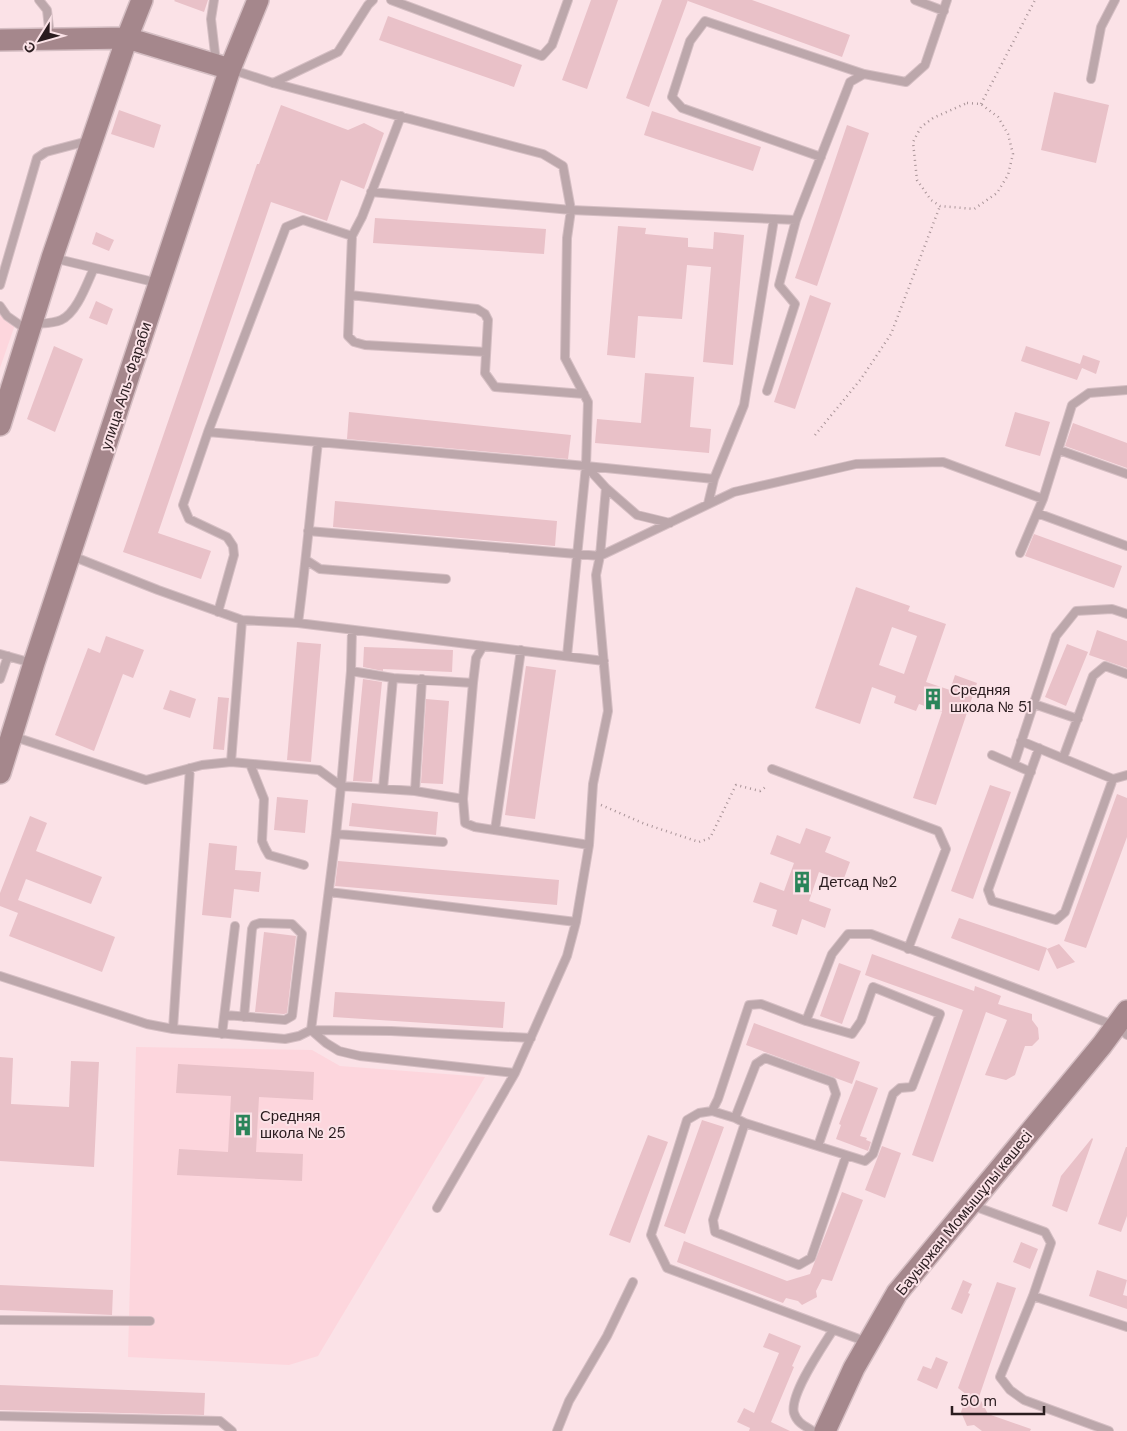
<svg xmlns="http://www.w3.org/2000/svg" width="1127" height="1431" font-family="'DM Sans',sans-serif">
	<rect width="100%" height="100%" fill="#fbe2e7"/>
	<path fill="#fdd6dd" d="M0 311 17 319 0 368Z
		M136 1047 312 1050 340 1066 485 1077 318 1356 289 1365 128 1357Z"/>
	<path fill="#e9c1c8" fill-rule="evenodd" d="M175 0H208L204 12 174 1Z
		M591 0H618L587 89 562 80Z
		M662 0H752L850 35 842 57 688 1V0L649 107 626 98Z
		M388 16 522 65 514 87 379 40Z
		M1054 92 1109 105 1096 163 1041 150Z
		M281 105 348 130 364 123 384 133 364 189 341 180 327 221 271 202 158 533 211 551 201 579 123 552 257 164H259Z
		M119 110 161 125 154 148 111 134Z
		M652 111 761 147 753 171 644 135Z
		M847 125 869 133 817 286 795 278Z
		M375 218 546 229 544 254 373 243Z
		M618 226 646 228 645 234 688 238V247L713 249 714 232 744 235 733 365 703 362 711 267 687 265 682 319 638 316 635 358 607 355Z
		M96 232 114 240 109 251 92 244Z
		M810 295 831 303 795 409 774 402Z
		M96 301 113 309 107 325 89 318Z
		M54 346 83 359 55 432 27 419Z
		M1026 346 1080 364 1083 355 1100 361 1096 374 1082 368 1077 380 1021 361Z
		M645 373 694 377 690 427 711 429 709 453 595 443 597 419 641 423Z
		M349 412 571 435 568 459 347 439Z
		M1015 412 1050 422 1040 456 1005 446Z
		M1073 423 1127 443V468L1065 446Z
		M335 501 557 521 555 546 333 527Z
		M1034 534 1122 566 1114 588 1025 556Z
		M856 587 910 606 908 611 946 624 926 682 950 690 955 675 977 683 936 805 913 798 942 712 919 704 916 711 894 703 896 696 872 687 860 724 815 708ZM892 627 917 636 904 674 879 665Z
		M1097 630 1127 641V668L1089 655Z
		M106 636 144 650 133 678 123 674 94 751 55 735 88 648 100 653Z
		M297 642 321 644 311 762 287 760Z
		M1067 644 1088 652 1066 706 1045 697Z
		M364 647 453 650 452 672 383 669V671L363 667Z
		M526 666 556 670 535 819 505 815Z
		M363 679 382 682 372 782 353 781Z
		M170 690 196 699 190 718 163 709Z
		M218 697 229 698 224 750 213 749Z
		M426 699 449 701 443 784 421 783Z
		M990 785 1011 792 973 899 951 891Z
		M1117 794 1127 798V837L1086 948 1064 941Z
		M277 797 308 800 305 833 274 830Z
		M352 803 438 812 436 835 349 826Z
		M30 816 47 823 36 851 102 877 91 904 26 879 18 900 115 937 102 972 9 936 18 913 0 906V893Z
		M806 828 831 837 825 852 850 862 843 881 819 872 809 901 831 909 825 928 802 919 797 935 772 926 777 910 753 902 760 882 784 891 794 863 770 854 777 835 800 844Z
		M209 843 237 846 235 870 261 872 259 892 234 889 231 918 202 915Z
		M338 861 559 880 557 905 335 886Z
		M959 918 1047 948 1039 971 951 938Z
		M264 932 296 936 287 1013 284 1014 255 1012Z
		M1059 944 1075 962 1057 969 1047 949Z
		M872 954 974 991 975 986 1001 996 998 1004 1032 1014V1020L1038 1028 1039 1039 1032 1046H1025L1015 1075 1006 1080 985 1075 1007 1020 986 1012 933 1162 912 1155 963 1010 865 975Z
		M839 963 861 971 842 1024 820 1016Z
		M335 992 505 1002 503 1028 333 1017Z
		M754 1023 860 1062 852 1084 746 1045Z
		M0 1057 13 1058 11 1104 69 1107 71 1061 99 1062 94 1167 0 1161Z
		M178 1064 314 1072 313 1100 259 1097 256 1152 303 1154 302 1181 177 1175 179 1149 228 1152 231 1096 176 1093Z
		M856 1080 878 1088 860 1136 867 1138 866 1140 871 1142 868 1151 836 1139 841 1125 839 1124Z
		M702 1120 724 1127 685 1234 664 1226Z
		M648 1135 668 1142 630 1243 609 1235Z
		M1092 1138 1093 1139 1067 1212 1052 1206 1061 1176Z
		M882 1146 901 1153 885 1198 865 1190Z
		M1126 1147H1127V1216L1121 1232 1098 1224Z
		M842 1192 863 1200 832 1281 822 1279 816 1291 817 1297 802 1305 798 1301 786 1298 783 1303 677 1262 684 1241 787 1281 810 1274Z
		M1021 1242 1038 1249 1030 1269 1013 1262Z
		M1097 1270 1127 1280 1123 1295 1127 1296V1309L1089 1296Z
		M963 1280 972 1284 968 1293 970 1294 962 1314 951 1309Z
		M997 1282 1016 1288 979 1397 988 1414 1031 1429 1030 1431H982L974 1425 967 1426 961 1412 967 1395 958 1388Z
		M0 1285 113 1290 112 1315 0 1310Z
		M769 1333 801 1346 792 1366 794 1367 771 1422 790 1431H749L750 1428 737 1422 744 1408 754 1413 779 1353 763 1347Z
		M936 1357 948 1362 937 1389 917 1380 923 1366 931 1369Z
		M0 1385 205 1393 204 1415 0 1410Z"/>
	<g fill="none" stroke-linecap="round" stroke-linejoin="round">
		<g stroke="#d5bec3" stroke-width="10">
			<path id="lane" d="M39 0 47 10 50 37
				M214 0 211 19 216 62
				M391 0 542 56 552 45 568 0
				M915 0 944 11
				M230 69 273 83 543 154 563 166 571 210 567 238 565 358 588 402 586 466 606 488 600 556 596 575 608 711 593 784 589 845 576 922 567 956 515 1073 360 1056 339 1051 326 1043 311 1030
				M1091 79 1101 27 1115 0
				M273 83 338 52 368 5 373 0
				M821 157 682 108 672 97 690 41 705 21 864 74
				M371 192 571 210 796 220
				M352 236 348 336 354 342 365 345 486 352
				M53 258 158 283
				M0 285 37 158 46 152 88 141
				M350 295 477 309 485 314 488 320 485 373 495 387 584 394
				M0 306 7 316 27 330
				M33 324C42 323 52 324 61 320 77 313 87 283 94 268
				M767 391 795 304 779 285 796 220 850 82 864 74 906 82 925 65 947 0
				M208 432 586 466 714 479
				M1059 450 1127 474
				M606 488 637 515 670 523
				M708 504 714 479 744 405 774 219
				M1037 513 1127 546
				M308 531 600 556 734 492 856 464 943 462 1043 499
				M1020 553 1037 513 1043 499 1072 405 1089 393 1127 390
				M72 556 158 590 242 620 298 623 604 661
				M306 560 320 569 446 579
				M218 612 234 555 233 546 227 537 189 519 183 505 208 432 286 227 303 220 352 236 362 217 401 116
				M298 623C306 563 311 503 318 442
				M352 630 351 671 341 786 415 791 463 799
				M483 646 476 658 473 683 463 799 465 823 475 827 589 845
				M0 654 32 663
				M567 656 586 466
				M351 671 393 678
				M0 679 8 656
				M1034 704 1078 719
				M1021 741 1113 779 1127 775
				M1039 748 988 890 992 901 1056 920 1065 912 1113 779
				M992 755 1031 772
				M1063 758 1093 676 1105 666 1127 674
				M231 762 242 620
				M250 764 264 799 262 841 265 848 269 855 304 865
				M1014 764 1056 636 1076 611 1112 609 1127 614
				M772 769 938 831 946 849 908 949
				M383 789 393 678 473 683
				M415 791 422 679
				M495 830 521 650
				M336 834 443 842
				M329 892 576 922
				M0 976 147 1024 173 1029 285 1039 299 1036 311 1030 336 834 341 786 319 770 231 762 202 765 146 780 12 736
				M225 1015 285 1020 292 1016 302 934 292 924 260 923 254 925 252 929 244 1017
				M173 1029 190 768
				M311 1030 391 1031 531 1038
				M222 1034 235 926
				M712 1111 735 1118 745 1123 865 1161 873 1154 893 1094 900 1088 912 1087 940 1014 873 987 861 1021 852 1034 806 1021
				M735 1118 756 1064 765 1058 832 1082 836 1094 818 1146
				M745 1123 713 1220 715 1232 799 1265 811 1258 846 1156
				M971 1205 1045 1232 1051 1243 1033 1296 1000 1377 1010 1390 1024 1400 1109 1431
				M437 1208 515 1073
				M1033 1296 1127 1327
				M0 1320 150 1321
				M867 1342 667 1268 651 1235 687 1120 699 1113 712 1111 718 1099 749 1005 761 1004 806 1021 832 954 848 934H871L1116 1026 1127 1035
				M0 1416 220 1421 232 1431
				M557 1431 569 1401 607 1336 633 1282
				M813 1431C805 1426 797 1423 794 1413 789 1395 823 1346 833 1330"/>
		</g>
		<g stroke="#d5bec3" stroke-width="24">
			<path id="secondary" d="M0 40 127 38 230 69
				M0 425 52 258 127 38 142 0
				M0 773 34 663 230 69 258 0
				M825 1431 854 1368 897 1293 1102 1045 1127 1011"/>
		</g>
		<path stroke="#a99498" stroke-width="2.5" stroke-dasharray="1 4" stroke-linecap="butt" d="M967 103 981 104 998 117 1008 134 1013 154 1008 175 997 193 974 209 940 206 931 200 917 180 913 142 921 127 933 118Z
			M981 104 1035 0
			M815 435 861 379 891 334 940 206
			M601 805 645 824 699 842 710 838 736 785 760 791 767 786"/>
		<use href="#lane" stroke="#bca7ab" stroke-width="8"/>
		<use href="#secondary" stroke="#a5878c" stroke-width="21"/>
	</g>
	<defs>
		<g id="building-bare" transform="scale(1.725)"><path d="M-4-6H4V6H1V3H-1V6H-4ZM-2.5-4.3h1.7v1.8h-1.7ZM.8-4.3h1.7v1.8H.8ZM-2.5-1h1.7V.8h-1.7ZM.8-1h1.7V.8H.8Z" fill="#2a8459" stroke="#fbe2e7" stroke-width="2.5" paint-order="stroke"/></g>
	</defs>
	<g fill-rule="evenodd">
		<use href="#building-bare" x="933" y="699"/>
		<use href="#building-bare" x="802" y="882"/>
		<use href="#building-bare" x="243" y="1125"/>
	</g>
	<g text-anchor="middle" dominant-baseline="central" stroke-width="4" stroke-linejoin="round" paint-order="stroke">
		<g font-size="15" fill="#2a1c1f" stroke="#fbe2e7">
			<text transform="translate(126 386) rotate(-72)">улица Аль-Фараби</text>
			<text transform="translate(964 1213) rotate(-51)">Бауыржан Момышұлы көшесі</text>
		</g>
		<g font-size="15" fill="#2a1c1f" stroke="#fbe2e7" text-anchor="start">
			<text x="950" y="690">Средняя<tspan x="950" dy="17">школа № 51</tspan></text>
			<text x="819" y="882">Детсад №2</text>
			<text x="260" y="1116">Средняя<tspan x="260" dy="17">школа № 25</tspan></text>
		</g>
	</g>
	<g transform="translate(40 40) rotate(233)" stroke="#fbe2e7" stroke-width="4" paint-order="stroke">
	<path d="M0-4L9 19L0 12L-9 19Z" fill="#2a1c1f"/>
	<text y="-8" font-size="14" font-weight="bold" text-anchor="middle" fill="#2a1c1f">С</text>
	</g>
	<path d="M952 1406v8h92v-8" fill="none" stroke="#2a1c1f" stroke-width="2.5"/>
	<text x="960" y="1406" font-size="15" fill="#2a1c1f" stroke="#fbe2e7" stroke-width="4" paint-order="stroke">50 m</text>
</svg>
